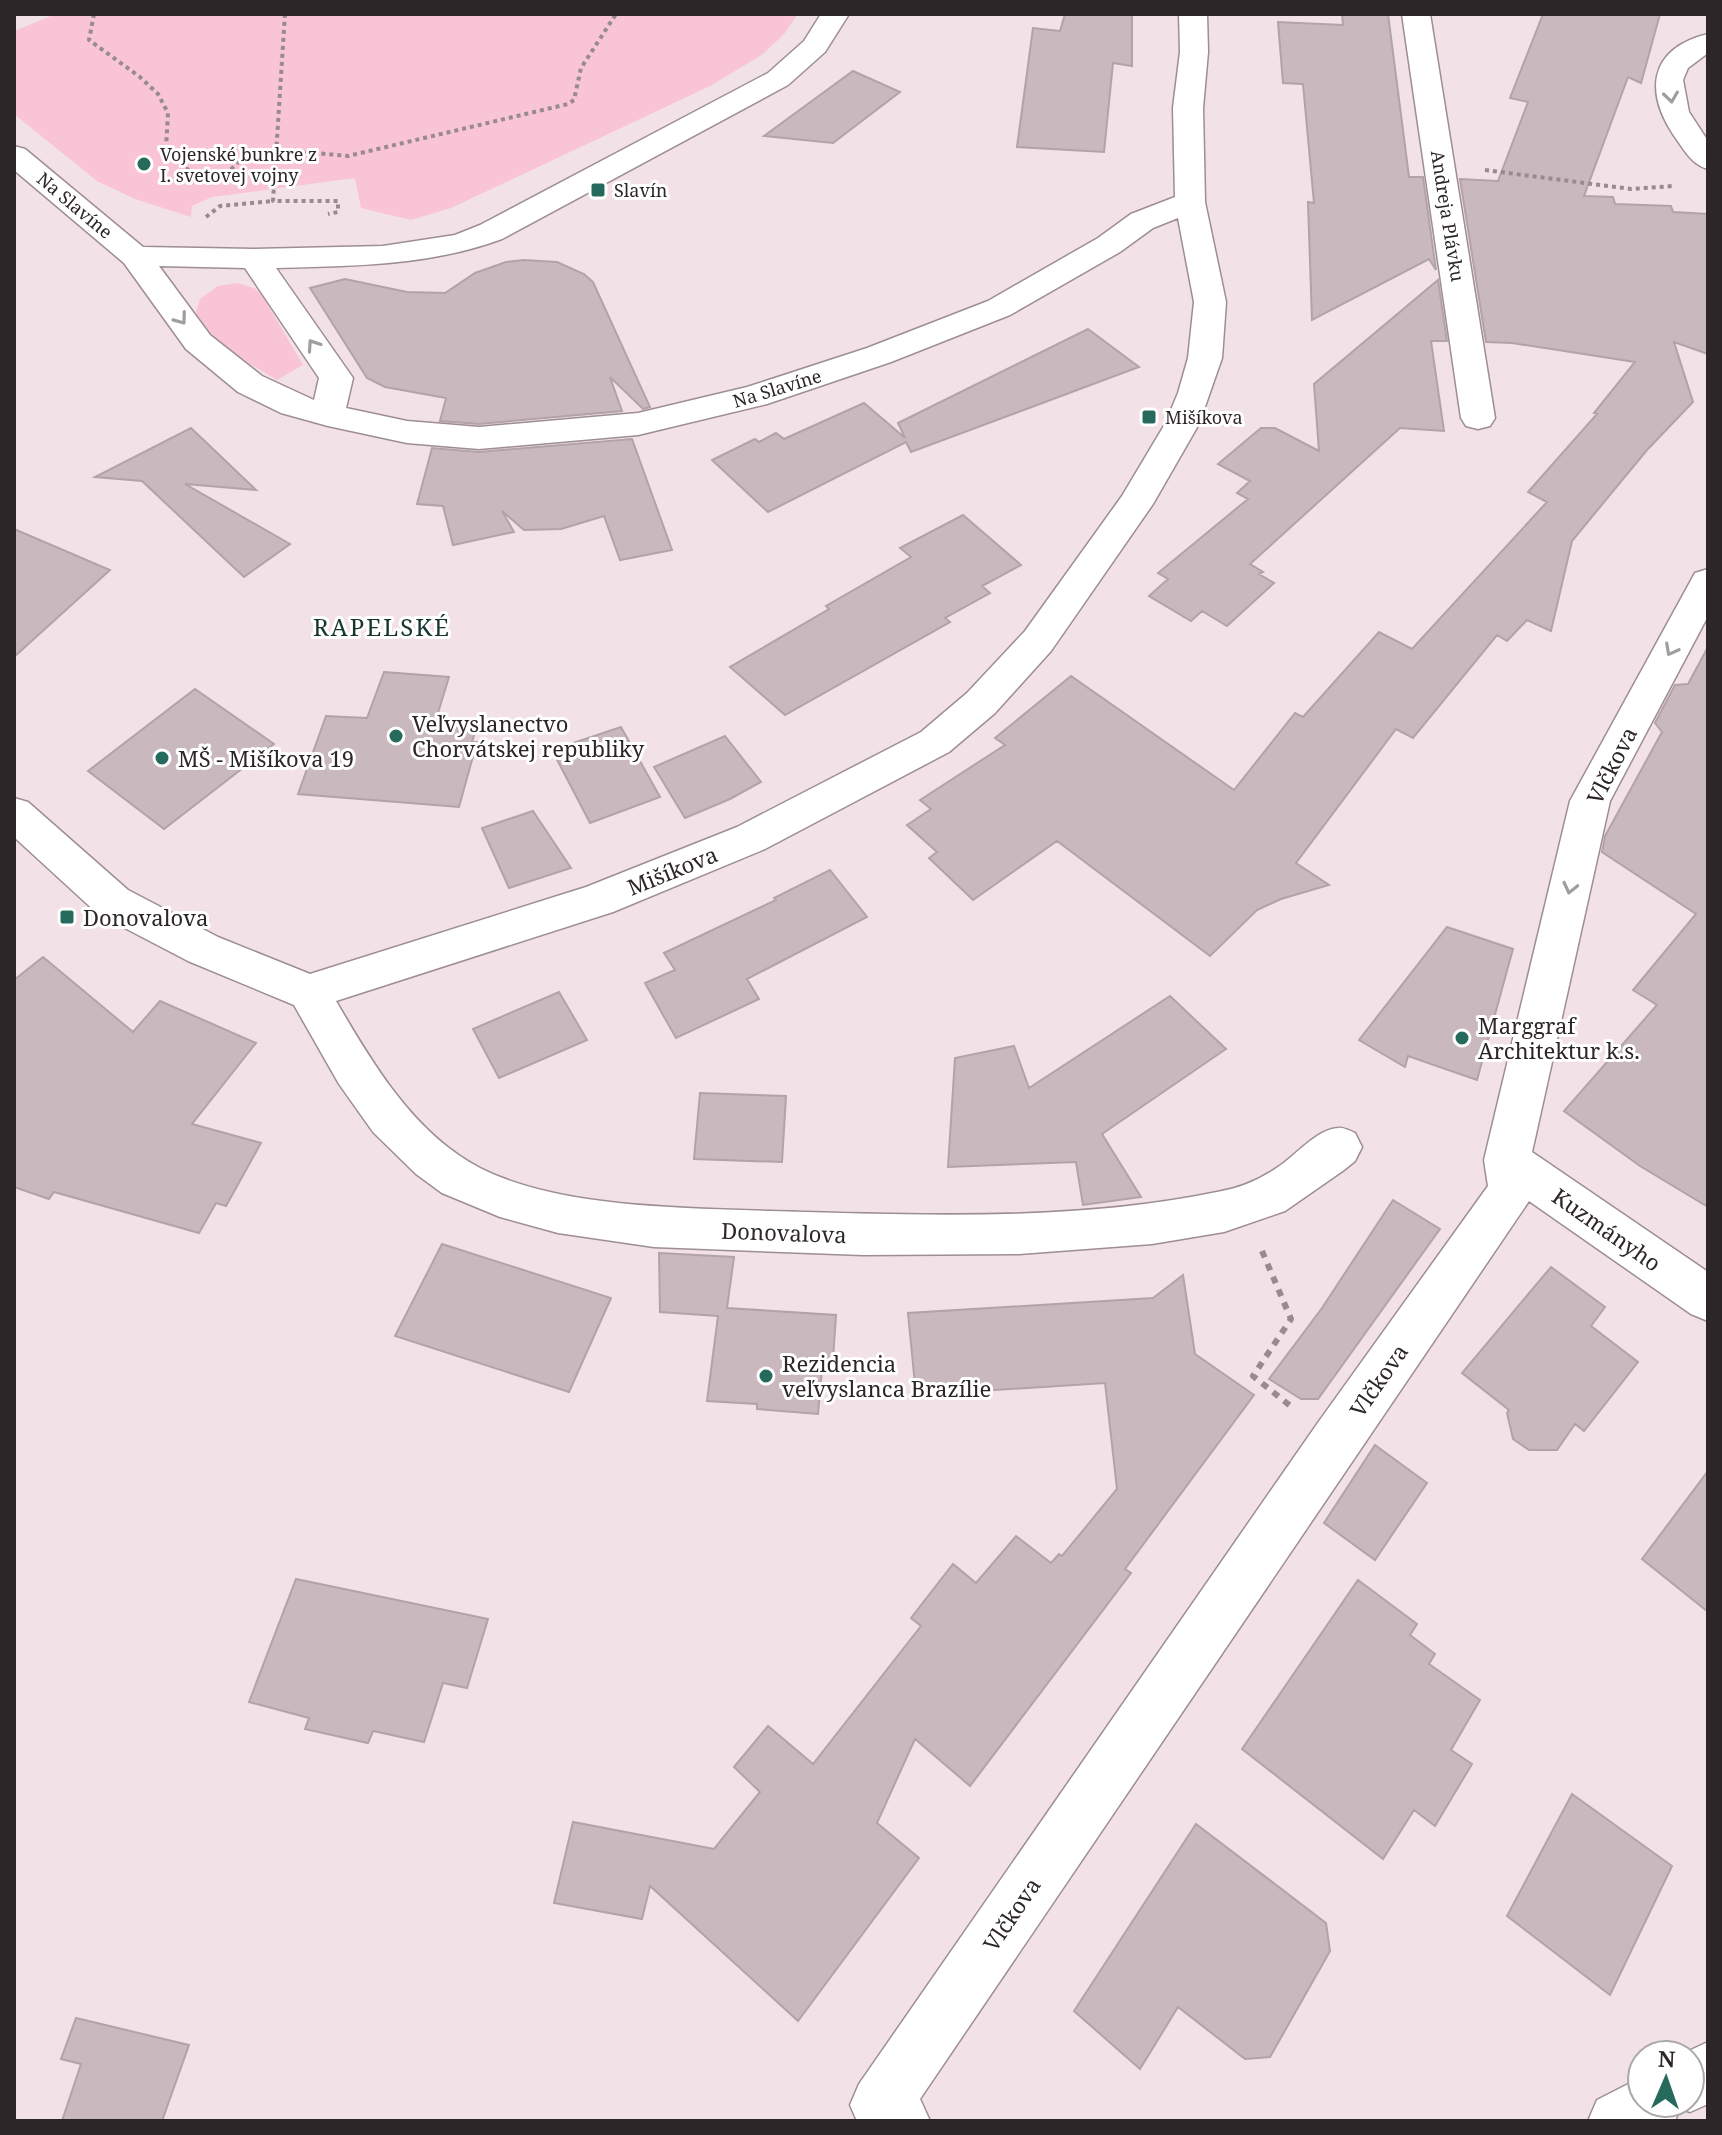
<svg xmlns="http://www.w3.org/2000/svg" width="1722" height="2135" font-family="'Noto Serif',serif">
	<rect width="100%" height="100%" fill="#f2e1e6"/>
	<path fill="#f9c4d5" d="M56 14H798L784 34 763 54 710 86 451 208 411 220 361 208 355 178 212 197 192 206 191 217 135 199 97 181 14 114V31Z
		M238 283 256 289 262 295 303 365 277 380C247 362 213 344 196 312L200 299 218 286Z"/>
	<path fill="#c9b9be" stroke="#b2a3a7" stroke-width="2" d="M1065 14H1132V66L1113 63 1104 152 1017 147 1033 28 1060 31Z
		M1342 14H1388L1409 177H1423L1436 270 1429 259 1312 320 1308 202 1314 203 1303 84 1283 83 1278 22 1343 25Z
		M1543 14H1660L1641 83 1628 77 1584 196 1613 197 1615 204 1671 206 1673 212 1708 214V354L1674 342 1693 402 1647 450 1572 541 1551 631 1527 620 1507 641 1497 635 1413 738 1396 729 1296 863 1329 885 1281 899 1257 910 1210 956 1057 841 973 900 929 858 937 852 907 825 931 809 920 800 1005 745 995 738 1071 676 1234 790 1295 713 1303 717 1379 632 1412 649 1547 502 1528 492 1597 414 1594 413 1635 362 1512 343 1486 342 1460 179 1498 181 1528 102 1510 98Z
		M853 71 900 92 833 143 764 136Z
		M524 260 557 262 584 274 593 282 650 407 643 409 610 377 622 411 479 424 440 421 446 398 385 387 367 378 310 288 345 279 407 292 445 293 475 273 506 262Z
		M1438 280 1447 341H1431L1444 431 1400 428 1250 564 1263 572 1259 574 1274 583 1227 626 1202 611 1191 621 1149 596 1168 579 1158 573 1248 499 1237 493 1250 481 1218 464 1261 428H1275L1319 451 1314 384Z
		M1088 329 1139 367 911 452 906 442 768 512 712 460 755 439 759 442 776 433 784 439 864 403 905 438 898 423Z
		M191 428 256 490 185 484 290 544 244 577 142 481 95 477Z
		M632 439 672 550 620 560 604 516 561 529 524 530 502 511 514 532 453 545 443 506 417 504 432 448 479 452Z
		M963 515 1021 565 982 586 990 593 945 618 950 622 785 715 730 667 829 609 826 606 911 557 900 548Z
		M14 529 110 570 14 657Z
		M1708 647V1207L1640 1166 1564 1111 1657 1005 1633 990 1696 914 1602 852 1605 836 1662 732 1655 723 1675 685 1688 684Z
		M384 672 449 677 434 726 476 729 472 742H477L459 807 298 794 326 716 367 718Z
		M195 689 274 744 164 829 88 771Z
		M621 727 660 797 590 823 552 750Z
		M725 736 761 782 730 799 685 818 654 767Z
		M533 811 571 868 509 888 482 828Z
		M830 870 867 917 747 979 759 999 676 1038 645 983 675 970 664 953 776 900 774 898Z
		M1447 927 1513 949 1477 1080 1408 1056 1405 1067 1359 1040Z
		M43 957 133 1032 160 1001 256 1043 192 1124 261 1143 226 1206 216 1203 199 1233 54 1192 49 1199 14 1187V980Z
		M559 992 587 1040 499 1078 473 1029Z
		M1170 996 1226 1049 1102 1134 1141 1197 1083 1205 1076 1162 948 1167 955 1058 1014 1046 1029 1088Z
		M700 1093 786 1096 782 1162 694 1159Z
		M1393 1200 1440 1229 1318 1399H1301L1269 1379 1322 1308Z
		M442 1244 611 1298 569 1392 395 1336Z
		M659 1253 734 1257 727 1308 836 1315 833 1359 823 1358 818 1414 757 1409V1404L707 1401 718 1316 660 1312Z
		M1551 1267 1605 1307 1591 1326 1638 1362 1584 1431 1575 1424 1557 1450H1529L1513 1439 1507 1413 1509 1410 1462 1373Z
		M1183 1275 1195 1354 1254 1395 1125 1569 1131 1573 970 1786 915 1739 877 1823 919 1858 798 2021 650 1886 642 1919 554 1903 573 1822 714 1849 760 1792 734 1767 768 1726 813 1764 921 1626 911 1618 953 1564 976 1583 1016 1536 1051 1563 1059 1554 1062 1556 1117 1489 1105 1383 916 1395 908 1313 1153 1298Z
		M1375 1445 1427 1483 1375 1560 1324 1523Z
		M1708 1471V1612L1642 1559Z
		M296 1579 488 1619 467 1688 443 1683 424 1742 373 1731 368 1743 305 1729 309 1718 249 1702Z
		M1358 1580 1417 1624 1410 1635 1435 1654 1429 1664 1480 1700 1451 1750 1472 1764 1435 1826 1414 1810 1383 1859 1242 1749Z
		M1572 1794 1672 1866 1610 1995 1507 1916Z
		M1196 1824 1326 1923 1330 1951 1270 2057 1245 2059 1178 2007 1140 2069 1074 2011Z
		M76 2018 189 2045 162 2121H62L81 2064 61 2059Z"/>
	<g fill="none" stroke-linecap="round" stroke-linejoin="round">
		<g stroke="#9d8e93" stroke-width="3">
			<path id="minor" d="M821 14H849L825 52 788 85 502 239C429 266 353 266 276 268L353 378 346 408 407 421 479 427 638 413 747 387 867 348 988 301 1098 238 1131 214 1175 197 1173 108 1180 52 1179 14H1207L1208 52 1203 108 1205 202 1226 302 1222 358 1199 424 1153 504 1051 651 995 713 949 752 765 849 613 912 336 1001C372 1063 414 1134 480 1168 558 1208 685 1208 771 1211 918 1215 1072 1222 1217 1192 1240 1188 1259 1180 1278 1167 1295 1156 1317 1129 1338 1128 1343 1127 1350 1131 1355 1133L1362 1147 1355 1161 1344 1170 1285 1211 1224 1232 1152 1244 1019 1254 863 1255 654 1247 558 1233 500 1217 442 1193 416 1174 373 1132 339 1084 294 1005 188 961 98 914 14 837V798L28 802 128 890 218 937 310 974 586 887 737 827 921 732 967 693 1025 631 1122 496 1165 424 1178 393 1188 358 1194 302 1178 218 1153 228 1120 252 1010 315 891 362 767 404 638 435 479 449 407 443 328 426 281 413 238 392 186 349 124 263 14 170V146L25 149 143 247 254 249 383 246 455 235 480 225 768 73 804 41ZM159 266 245 268 319 378 314 400 262 376 210 335Z
				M1402 14H1430L1495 418 1490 426 1478 429 1466 426 1461 418Z
				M1708 34V53L1688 68 1683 80 1689 112 1708 141V169C1693 165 1686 153 1677 140 1644 94 1647 49 1708 34Z
				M1708 569V616L1610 801 1532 1152 1708 1272V1321L1691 1314 1529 1201 920 2099 930 2121H857L850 2105 859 2084 1317 1424 1488 1186 1484 1160 1570 801 1695 573Z
				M1708 2042V2104L1690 2112 1680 2108 1675 2121H1588L1597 2100 1642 2077V2103H1690V2055H1680Z"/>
		</g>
		<path stroke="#978b8e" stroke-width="4" stroke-dasharray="4 4" stroke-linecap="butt" d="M94 14 89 40 140 77 158 94 168 113 166 148 171 158 184 168 203 175 227 173 245 156 305 152 348 156 568 104 574 100 581 68 616 14
			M285 14 273 201H338V212L328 214
			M1485 170 1631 189 1673 186
			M206 217 220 206 273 201"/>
		<path stroke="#978b8e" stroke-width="6" stroke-dasharray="7 7" stroke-linecap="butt" d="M1262 1251 1291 1319 1253 1376 1293 1408"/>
		<use href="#minor" fill="#fff" fill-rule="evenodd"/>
	</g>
	<defs><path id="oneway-chevron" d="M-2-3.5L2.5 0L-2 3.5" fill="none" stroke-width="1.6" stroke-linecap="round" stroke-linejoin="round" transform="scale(2)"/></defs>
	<g stroke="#a09d9e">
		<use href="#oneway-chevron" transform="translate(1671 97) rotate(82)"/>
		<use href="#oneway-chevron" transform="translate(181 319) rotate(54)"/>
		<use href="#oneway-chevron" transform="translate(313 345) rotate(-124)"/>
		<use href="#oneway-chevron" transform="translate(1671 650) rotate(118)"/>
		<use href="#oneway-chevron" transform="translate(1570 888) rotate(103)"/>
	</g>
	<g fill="#256a5c" stroke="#fff" stroke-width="3">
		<circle cx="144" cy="164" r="8"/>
		<rect x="590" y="182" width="16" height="16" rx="4"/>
		<rect x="1141" y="409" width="16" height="16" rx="4"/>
		<circle cx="396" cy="736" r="8"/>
		<circle cx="162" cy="758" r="8"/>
		<rect x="59" y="909" width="16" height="16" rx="4"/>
		<circle cx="1462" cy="1038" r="8"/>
		<circle cx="766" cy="1376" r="8"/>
	</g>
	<g text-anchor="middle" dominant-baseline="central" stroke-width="6" stroke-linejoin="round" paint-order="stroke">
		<g font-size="18" fill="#2c2628" stroke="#fff" text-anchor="start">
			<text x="160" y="154">Vojenské bunkre z<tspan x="160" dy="21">I. svetovej vojny</tspan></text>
			<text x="614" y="190">Slavín</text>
			<text x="1165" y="417">Mišíkova</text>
		</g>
		<g font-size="18" fill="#2c2628" stroke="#fff">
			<text transform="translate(75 205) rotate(40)">Na Slavíne</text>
			<text transform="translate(1448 216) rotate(81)">Andreja Plávku</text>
			<text transform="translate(777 388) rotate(-17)">Na Slavíne</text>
		</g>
		<g font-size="22" fill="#2c2628" stroke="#fff" text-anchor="start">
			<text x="412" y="723">Veľvyslanectvo<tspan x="412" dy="25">Chorvátskej republiky</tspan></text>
			<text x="178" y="758">MŠ - Mišíkova 19</text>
			<text x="83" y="917">Donovalova</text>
			<text x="1478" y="1025">Marggraf<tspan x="1478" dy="25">Architektur k.s.</tspan></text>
			<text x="782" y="1363">Rezidencia<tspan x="782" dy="25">veľvyslanca Brazílie</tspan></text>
		</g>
		<g font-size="22" fill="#2c2628" stroke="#fff">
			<text transform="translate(1611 765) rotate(-63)">Vlčkova</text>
			<text transform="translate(672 870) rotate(-22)">Mišíkova</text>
			<text transform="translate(1607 1229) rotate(35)">Kuzmányho</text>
			<text transform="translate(784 1232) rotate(2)">Donovalova</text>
			<text transform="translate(1378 1380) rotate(-55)">Vlčkova</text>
			<text transform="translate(1011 1914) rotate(-56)">Vlčkova</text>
		</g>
		<g font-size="24" letter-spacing="2" fill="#163630" stroke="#fff">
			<text x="382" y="626">RAPELSKÉ</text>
		</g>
	</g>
	<rect width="1722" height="2135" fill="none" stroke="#2c2628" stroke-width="32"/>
	<g transform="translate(1666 2079) rotate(2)"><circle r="38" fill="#ffffff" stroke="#aba8a9" stroke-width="2"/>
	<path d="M0-6L14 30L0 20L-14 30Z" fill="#256a5c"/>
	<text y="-12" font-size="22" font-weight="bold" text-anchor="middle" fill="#2c2628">N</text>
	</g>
</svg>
